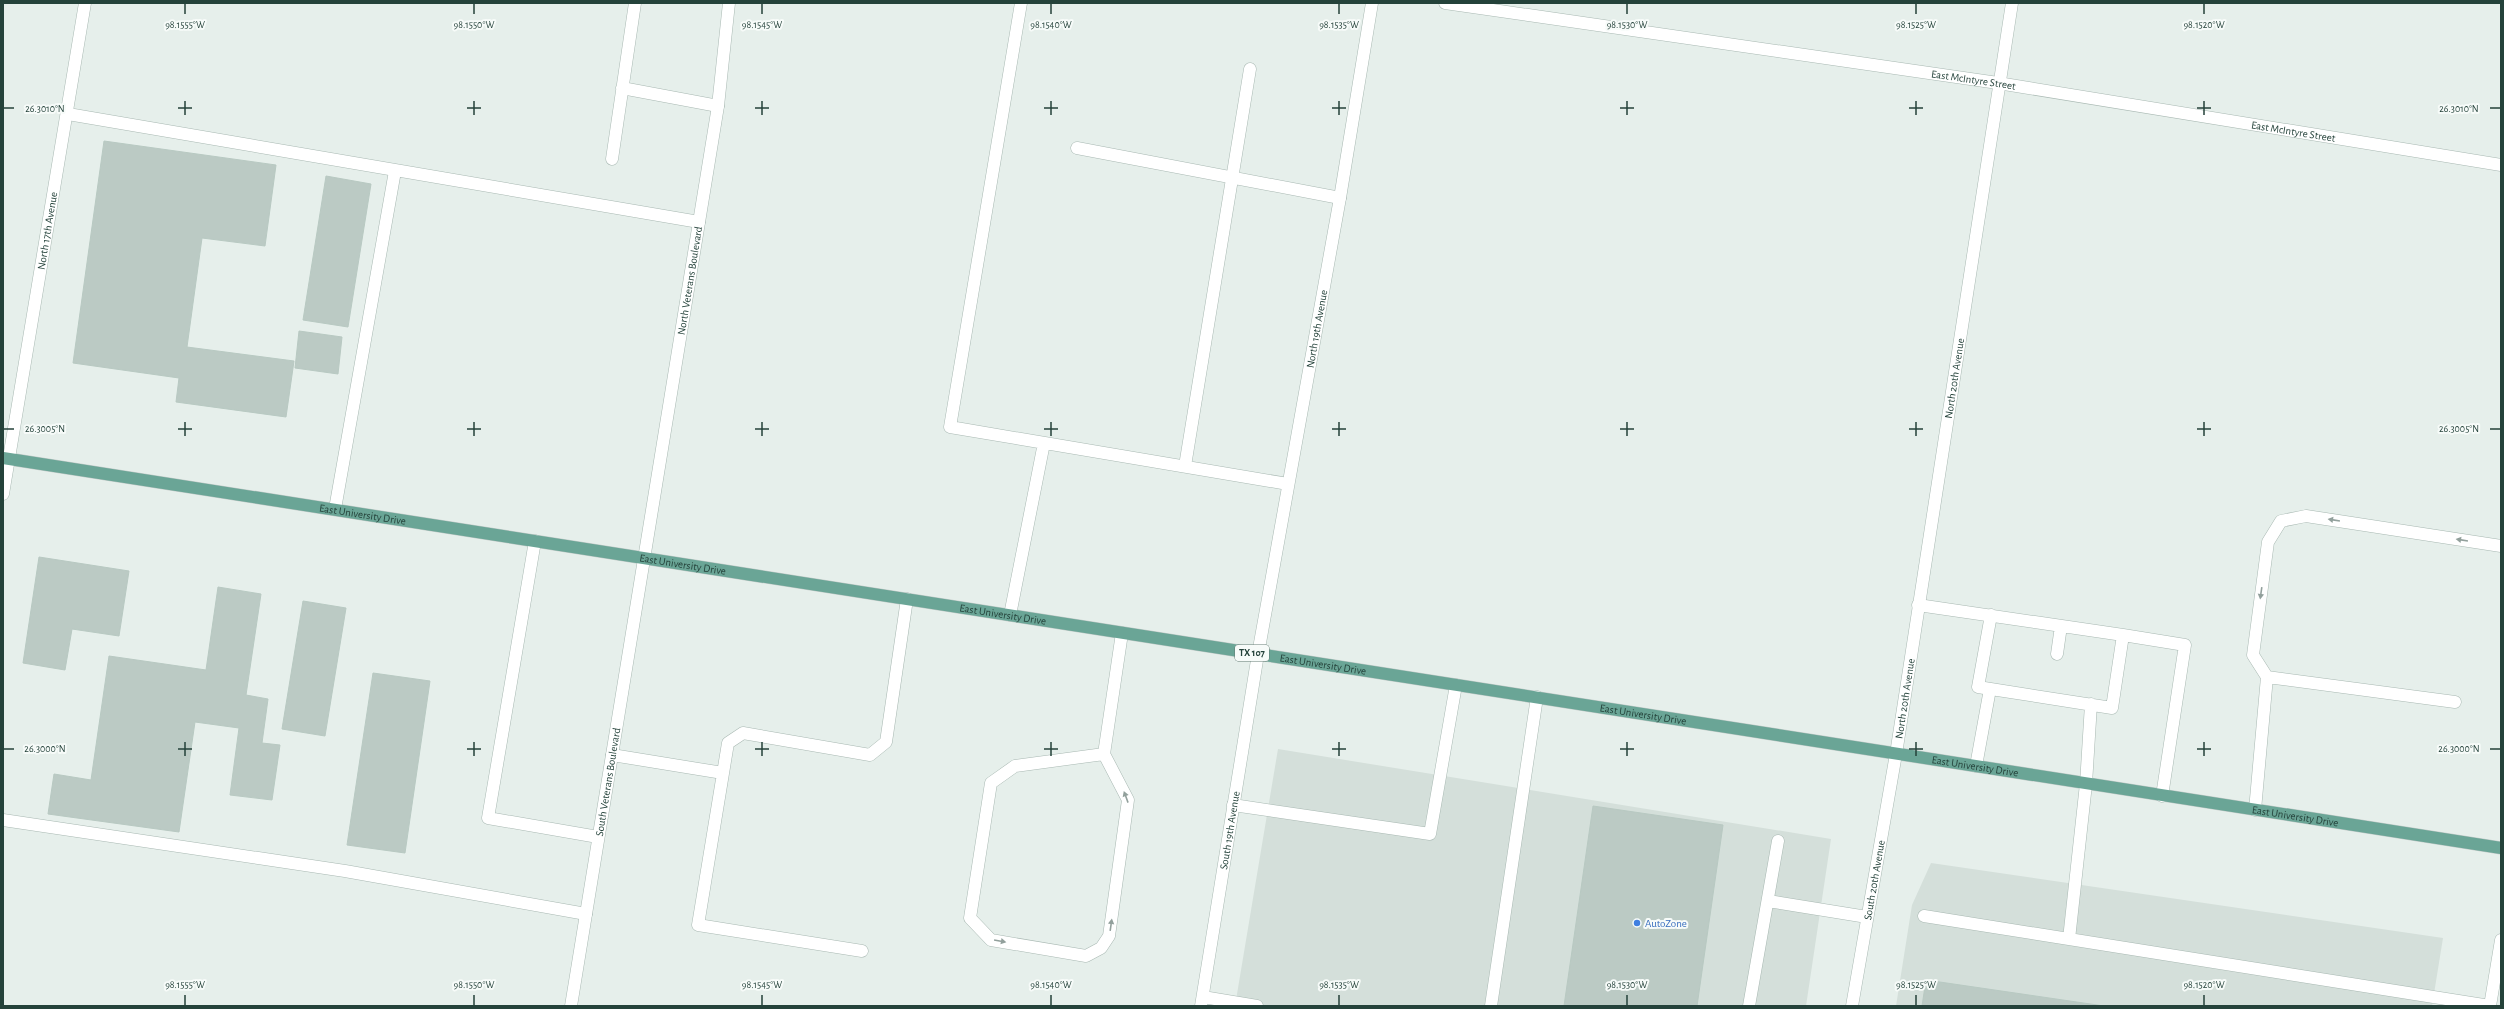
<svg xmlns="http://www.w3.org/2000/svg" width="2504" height="1009" font-family="'Alegreya Sans',sans-serif">
	<rect width="100%" height="100%" fill="#e6efeb"/>
	<path fill="#d4dfda" d="M1278 749 1831 839 1806 1006H1235Z
		M1931 863 2443 938 2432 1006H1896L1912 905Z"/>
	<path fill="#bbcac4" stroke="#b8c9c2" d="M104 141 276 165 265 246 202 238 187 347 294 361 286 417 176 402 179 378 73 363Z
		M326 176 371 184 348 327 303 320Z
		M299 331 342 337 338 374 295 368Z
		M39 557 129 571 119 636 72 629 65 670 23 663Z
		M218 587 261 594 246 695 268 699 262 743 280 745 272 800 230 795 239 728 195 722 179 832 48 814 54 774 91 780 109 656 206 670Z
		M303 601 346 608 325 736 282 729Z
		M373 673 430 681 405 853 347 845Z
		M1593 806 1723 825 1697 1006H1564Z
		M1926 980 2104 1006H1922Z"/>
	<g fill="none" stroke-linecap="round" stroke-linejoin="round">
		<g stroke="#a8b8b2" stroke-width="13">
			<path id="service" d="M1021 3 950 427 1288 484
				M622 88 718 106
				M68 114 699 222
				M1077 148 1340 198
				M612 159 635 3
				M1185 466 1250 69
				M335 509 395 171
				M535 541 488 818 598 837
				M1918 605 2123 635 2112 708 1978 687 1991 615
				M1010 615 1044 443
				M2123 635 2185 645 2162 796
				M2057 654 2061 626
				M2267 677 2253 655 2268 542 2281 521 2306 516 2501 546
				M1104 754 1015 766 991 783 970 918 991 940 1086 956 1101 948 1109 936 1128 800 1104 754 1122 633
				M612 755 723 773
				M1976 766 1990 689
				M1233 805 1430 834 1456 685
				M2255 810 2267 677 2455 702
				M3 820 345 871 586 914
				M1768 901 1867 917
				M1924 916 2490 1006
				M2069 939 2086 784 2091 704
				M862 951 698 925 728 743 743 733 870 755 886 742 907 599
				M1203 997 1257 1006
				M1491 1006 1537 697
				M1749 1006 1778 841"/>
		</g>
		<g stroke="#a8b8b2" stroke-width="13">
			<g id="minor">
				<path id="s1" d="M1445 3 1998 83 2501 165"/>
				<path id="s2" d="M3 494 85 3"/>
				<path id="s3" d="M1201 1006 1258 654 1340 198 1372 3"/>
				<path id="s4" d="M1852 1006 1896 754 2012 3"/>
				<path d="M2490 1006 2501 940"/>
			</g>
		</g>
		<g stroke="#a8b8b2" stroke-width="13">
			<g id="tertiary">
				<path id="s5" d="M571 1006 718 106 729 3"/>
			</g>
		</g>
		<g stroke="#c2cac8" stroke-width="13">
			<g id="primary">
				<path id="s6" d="M3 458 2501 848"/>
			</g>
		</g>
		<use href="#service" stroke="#fff" stroke-width="12"/>
		<use href="#minor" stroke="#fff" stroke-width="12"/>
		<use href="#tertiary" stroke="#fff" stroke-width="12"/>
		<use href="#primary" stroke="#6aa596" stroke-width="12"/>
	</g>
	<defs><path id="oneway-solid" d="M-6-.8H1V-3.2L6.5 0L1 3.2V.8H-6Z"/></defs>
	<g fill="#92a09c">
		<use href="#oneway-solid" transform="translate(2334 520) rotate(-171)"/>
		<use href="#oneway-solid" transform="translate(2462 540) rotate(-171)"/>
		<use href="#oneway-solid" transform="translate(2261 593) rotate(98)"/>
		<use href="#oneway-solid" transform="translate(1126 797) rotate(-110)"/>
		<use href="#oneway-solid" transform="translate(1111 925) rotate(-82)"/>
		<use href="#oneway-solid" transform="translate(1000 941) rotate(10)"/>
	</g>
	<path fill="none" stroke="#24423a" stroke-width="1.5" d="M185 4V14M474 4V14M762 4V14M1051 4V14M1339 4V14M1627 4V14M1916 4V14M2204 4V14M185 101V115M474 101V115M762 101V115M1051 101V115M1339 101V115M1627 101V115M1916 101V115M2204 101V115M4 108H14M178 108H192M467 108H481M755 108H769M1044 108H1058M1332 108H1346M1620 108H1634M1909 108H1923M2197 108H2211M2490 108H2500M185 422V436M474 422V436M762 422V436M1051 422V436M1339 422V436M1627 422V436M1916 422V436M2204 422V436M4 429H14M178 429H192M467 429H481M755 429H769M1044 429H1058M1332 429H1346M1620 429H1634M1909 429H1923M2197 429H2211M2490 429H2500M185 742V756M474 742V756M762 742V756M1051 742V756M1339 742V756M1627 742V756M1916 742V756M2204 742V756M4 749H14M178 749H192M467 749H481M755 749H769M1044 749H1058M1332 749H1346M1620 749H1634M1909 749H1923M2197 749H2211M2490 749H2500M185 995V1005M474 995V1005M762 995V1005M1051 995V1005M1339 995V1005M1627 995V1005M1916 995V1005M2204 995V1005"/>
	<circle fill="#3f7fe0" stroke="#f7fbf9" stroke-width="1.5" cx="1637" cy="923" r="4"/>
	<g text-anchor="middle" dominant-baseline="central" stroke-width="4" stroke-linejoin="round" paint-order="stroke">
		<rect fill="#f7fbf9" stroke="#637a73" stroke-width="1" x="1235" y="645" width="34" height="16" rx="3"/>
		<g font-size="10" font-weight="bold" fill="#24423a">
			<text x="1252" y="653">TX 107</text>
		</g>
		<g font-size="11" fill="#24423a" stroke="#f7fbf9">
			<text stroke="none"><textPath href="#s1" startOffset="534">East McIntyre Street</textPath></text>
			<text stroke="none"><textPath href="#s1" startOffset="858">East McIntyre Street</textPath></text>
			<text stroke="none"><textPath href="#s2" startOffset="267">North 17th Avenue</textPath></text>
			<text stroke="none"><textPath href="#s5" startOffset="735">North Veterans Boulevard</textPath></text>
			<text stroke="none"><textPath href="#s3" startOffset="687">North 19th Avenue</textPath></text>
			<text stroke="none"><textPath href="#s4" startOffset="636">North 20th Avenue</textPath></text>
			<text stroke="none"><textPath href="#s6" startOffset="364">East University Drive</textPath></text>
			<text stroke="none"><textPath href="#s6" startOffset="688">East University Drive</textPath></text>
			<text stroke="none"><textPath href="#s6" startOffset="1012">East University Drive</textPath></text>
			<text stroke="none"><textPath href="#s6" startOffset="1336">East University Drive</textPath></text>
			<text stroke="none"><textPath href="#s4" startOffset="312">North 20th Avenue</textPath></text>
			<text stroke="none"><textPath href="#s6" startOffset="1660">East University Drive</textPath></text>
			<text stroke="none"><textPath href="#s6" startOffset="1996">East University Drive</textPath></text>
			<text stroke="none"><textPath href="#s5" startOffset="227">South Veterans Boulevard</textPath></text>
			<text stroke="none"><textPath href="#s6" startOffset="2320">East University Drive</textPath></text>
			<text stroke="none"><textPath href="#s3" startOffset="178">South 19th Avenue</textPath></text>
			<text stroke="none"><textPath href="#s4" startOffset="128">South 20th Avenue</textPath></text>
		</g>
		<g font-size="11" fill="#366cbe" stroke="#f7fbf9" text-anchor="start">
			<text x="1645" y="923">AutoZone</text>
		</g>
	</g>
	<g font-size="10" text-anchor="middle" fill="#24423a" stroke="#f7fbf9" stroke-width="4" stroke-linejoin="round" paint-order="stroke">
		<text x="185" y="28">98.1555°W</text>
		<text x="474" y="28">98.1550°W</text>
		<text x="762" y="28">98.1545°W</text>
		<text x="1051" y="28">98.1540°W</text>
		<text x="1339" y="28">98.1535°W</text>
		<text x="1627" y="28">98.1530°W</text>
		<text x="1916" y="28">98.1525°W</text>
		<text x="2204" y="28">98.1520°W</text>
		<text x="45" y="112">26.3010°N</text>
		<text x="2459" y="112">26.3010°N</text>
		<text x="45" y="432">26.3005°N</text>
		<text x="2459" y="432">26.3005°N</text>
		<text x="45" y="752">26.3000°N</text>
		<text x="2459" y="752">26.3000°N</text>
		<text x="185" y="988">98.1555°W</text>
		<text x="474" y="988">98.1550°W</text>
		<text x="762" y="988">98.1545°W</text>
		<text x="1051" y="988">98.1540°W</text>
		<text x="1339" y="988">98.1535°W</text>
		<text x="1627" y="988">98.1530°W</text>
		<text x="1916" y="988">98.1525°W</text>
		<text x="2204" y="988">98.1520°W</text>
	</g>
	<rect width="2504" height="1009" fill="none" stroke="#24423a" stroke-width="8"/>
</svg>
